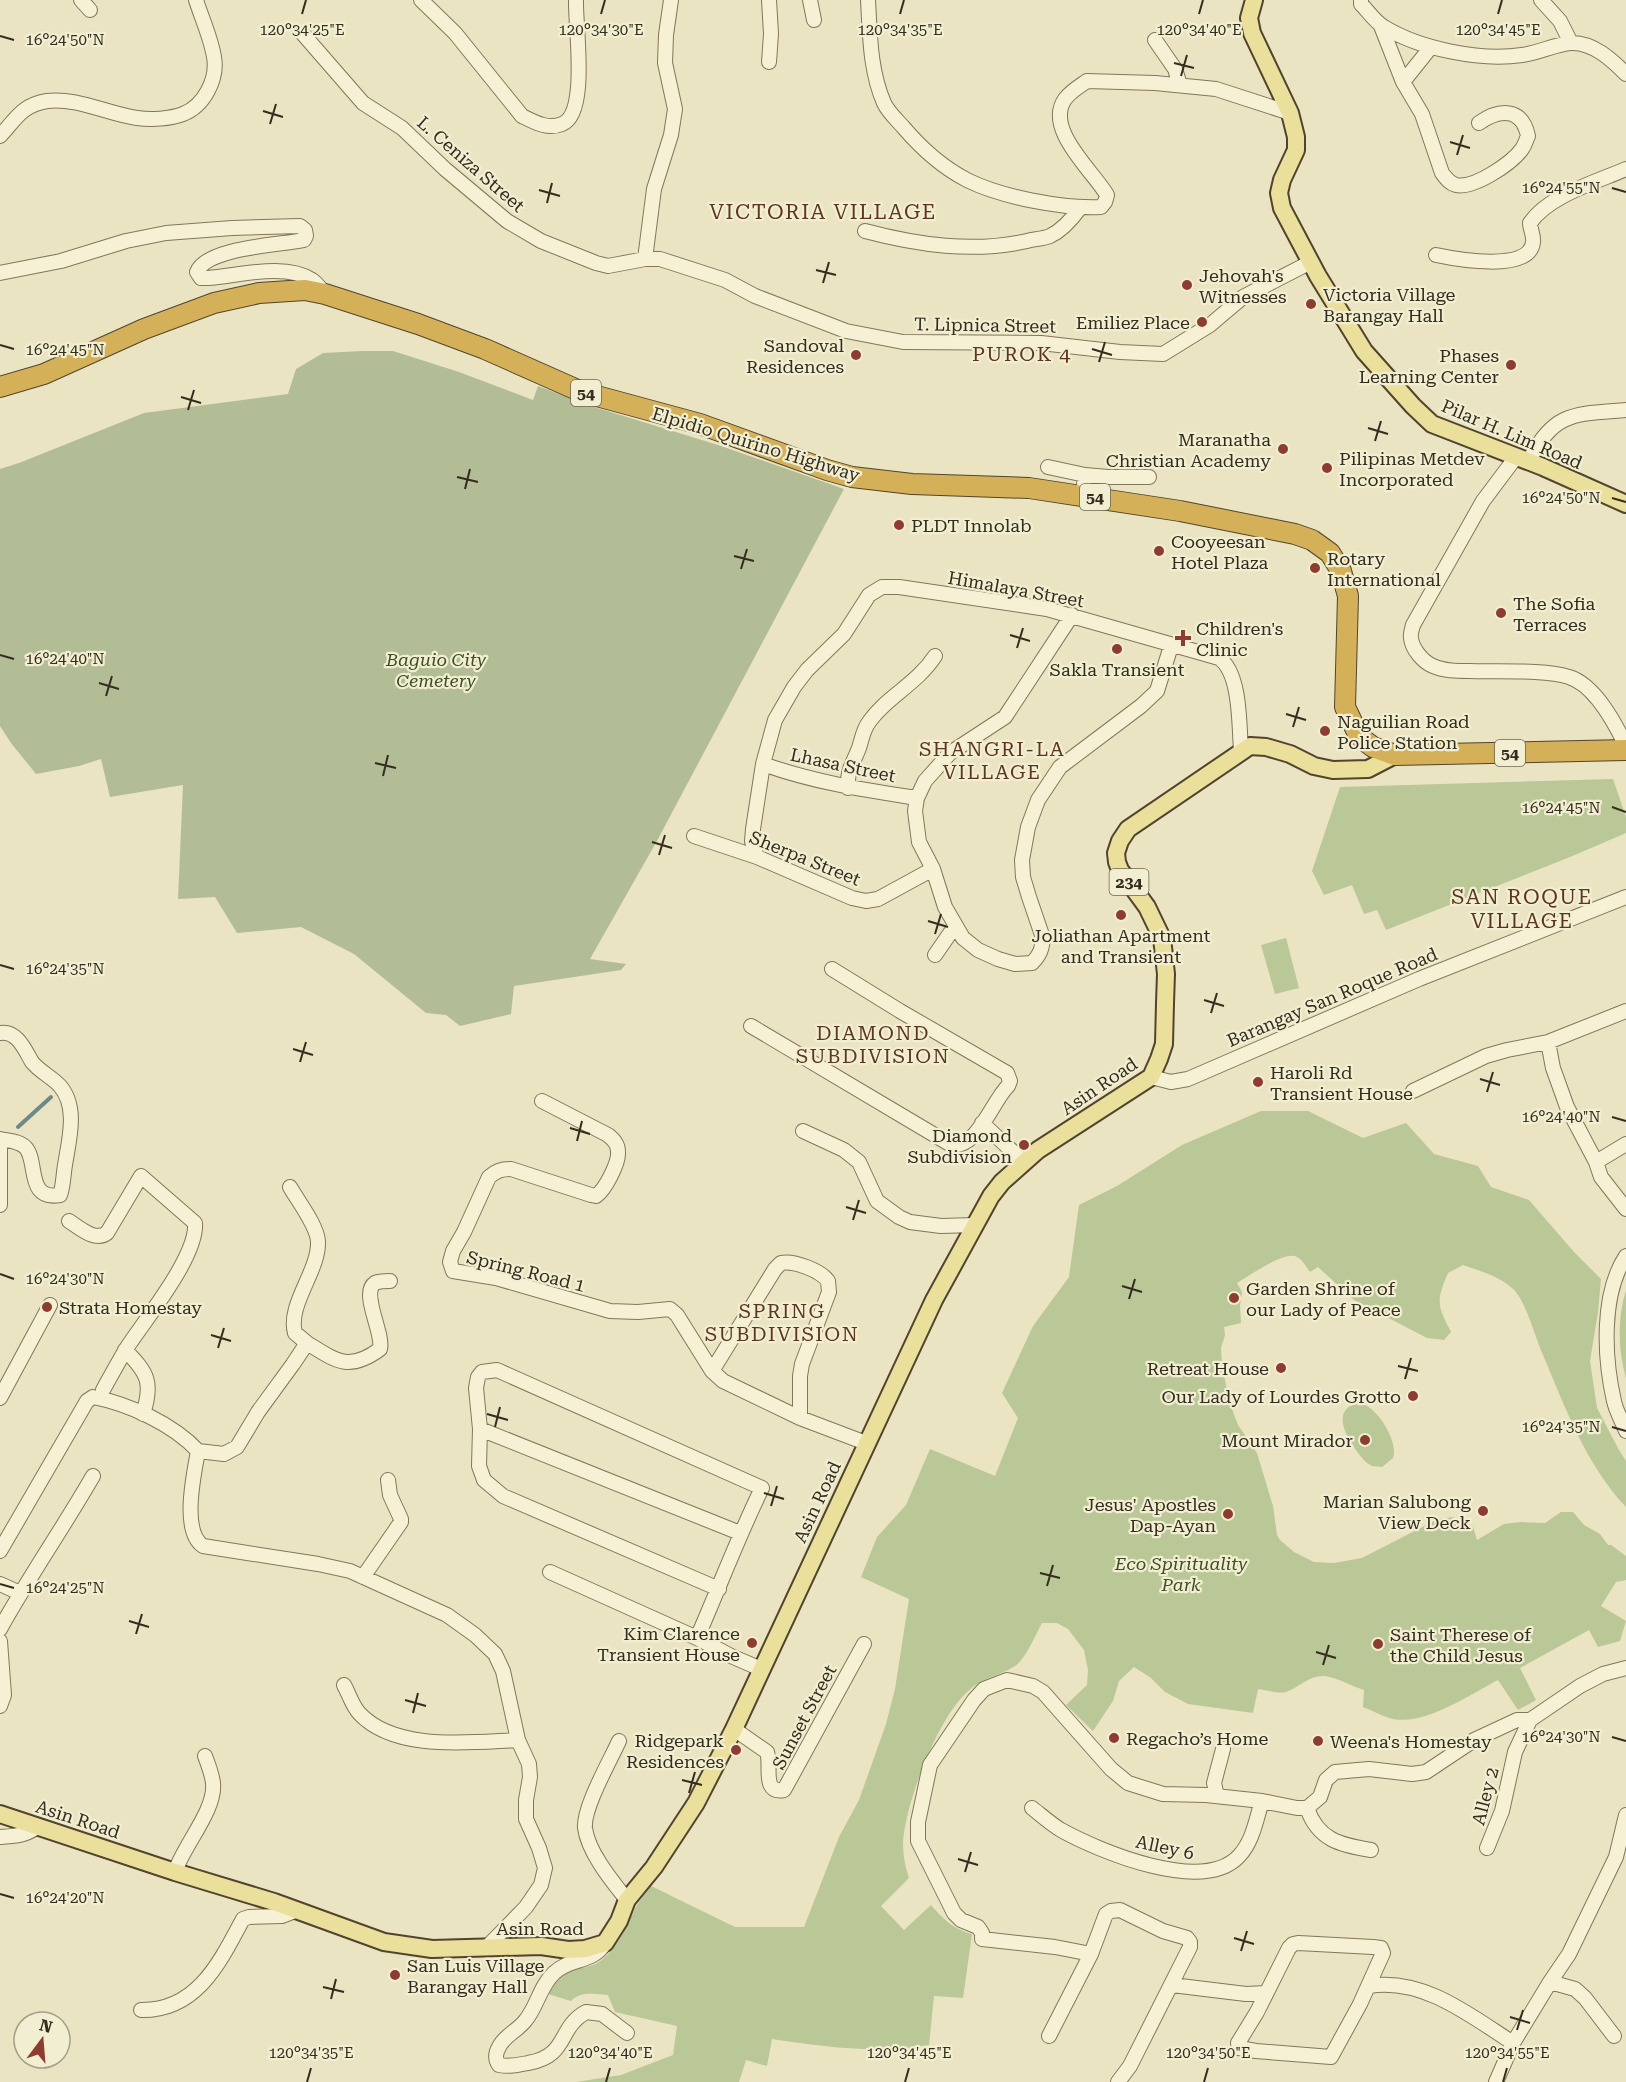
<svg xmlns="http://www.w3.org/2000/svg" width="1626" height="2082" font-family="'Roboto Serif',serif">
	<rect width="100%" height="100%" fill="#eae4c2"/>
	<path fill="#bac797" d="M1613 779 1626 817V833L1570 857 1386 930 1377 910 1364 914 1352 885 1324 895 1312 871 1340 787Z
		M1286 938 1299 988 1275 994 1261 945Z
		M1261 1111H1308L1363 1138 1406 1123 1434 1154 1478 1166 1491 1187 1529 1200 1574 1252 1601 1279 1598 1312 1590 1361 1597 1408 1619 1450 1626 1461V1507C1586 1465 1565 1407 1543 1355 1535 1337 1526 1300 1512 1288 1499 1276 1480 1271 1463 1265L1448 1273C1436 1301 1437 1305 1451 1332L1444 1340 1427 1338 1354 1300 1318 1267 1310 1272C1306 1267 1303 1260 1297 1257 1285 1250 1249 1276 1237 1283L1242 1292 1240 1306 1241 1323 1224 1327 1225 1335 1221 1348 1222 1366 1230 1404 1238 1425 1257 1453 1273 1506 1277 1535 1280 1540 1294 1552 1314 1562 1334 1563 1362 1558 1438 1519 1453 1517 1473 1527 1477 1540 1504 1524 1521 1522 1545 1523 1561 1512H1573L1584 1525 1600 1534 1608 1545H1611L1626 1556V1580L1616 1582 1601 1606 1626 1621 1620 1641 1598 1647 1589 1630 1520 1668 1536 1700 1518 1710 1498 1680C1469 1695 1422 1728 1389 1718 1380 1715 1371 1710 1363 1707L1364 1690C1351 1686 1338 1678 1325 1676 1309 1675 1300 1687 1286 1692 1279 1694 1266 1690 1258 1689L1253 1713 1188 1704 1165 1692 1151 1678 1134 1667 1119 1681 1113 1701 1093 1731 1066 1705 1087 1685 1088 1670 1084 1650 1068 1629 1057 1623H1042C1036 1634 1025 1660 1015 1666 999 1676 981 1678 967 1692 937 1720 906 1801 903 1842 903 1855 905 1866 909 1878L881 1906 904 1930 931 1905C942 1918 954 1930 972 1934L963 1998 934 1996 929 2045C877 2054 824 2047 772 2039L767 2066 746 2060 739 2082H576L621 2075 673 2055 677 2026 615 2012 608 1995C595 1994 580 1991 571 2001L548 1994C561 1958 583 1976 603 1959 620 1945 627 1924 637 1905 641 1898 647 1892 651 1886L735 1927H804L839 1837 859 1800 886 1724 895 1689 909 1599 861 1577 877 1537 906 1505 930 1449 995 1476 1018 1418 1002 1393 1033 1326 1069 1277 1079 1205 1117 1186 1182 1145Z
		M1626 1290V1378C1618 1350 1617 1319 1626 1290Z
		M1360 1403C1377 1406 1399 1442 1393 1458L1382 1467 1372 1466 1367 1463C1353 1449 1324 1409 1360 1403Z"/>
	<path fill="#b2bd96" d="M363 351H393L459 372 533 400 538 386 591 406 718 445 844 489 658 839 590 959 626 964 621 970 514 986 511 1014 460 1026 446 1015 426 1013 354 954 301 927 237 933 215 897 178 899 183 785 110 797 101 759 79 766 36 774 11 743 0 726V469L19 463 144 413 288 394 296 369 323 353Z"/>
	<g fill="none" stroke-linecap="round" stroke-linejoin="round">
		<path stroke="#6c8a87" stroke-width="4" d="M18 1127 51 1097"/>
		<g stroke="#83765b" stroke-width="16">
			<path id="minor" d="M81 0 90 10
				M421 0 455 33 522 116C534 122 548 130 562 124 589 114 575 25 576 0
				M769 0 771 34 769 62
				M810 0 814 20
				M868 0C870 35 870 71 884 103 888 112 898 121 904 128 922 149 942 167 967 180 1001 197 1063 209 1101 207L1105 202 1107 195C1093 171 1044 129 1065 99 1071 91 1080 86 1087 81L1155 83 1216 89 1290 113
				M1361 0V4C1368 11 1375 22 1384 27 1420 49 1480 61 1522 55 1538 53 1556 44 1571 43 1593 42 1612 60 1626 74
				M1541 0 1560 21 1571 43
				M1381 26 1403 82 1431 47
				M303 34 363 103 402 128 445 169 507 221 541 241 596 263 608 266 645 259H660L725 280 755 296 846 331 903 342 1041 343 1120 352 1163 354 1210 325 1243 297 1311 262
				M1155 40 1175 69 1180 85
				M1403 82 1422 114 1442 173C1446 178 1449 183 1456 185 1474 189 1512 163 1522 149 1525 145 1526 140 1528 136 1522 107 1499 109 1479 123
				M0 136C16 119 22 105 47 101 76 97 108 114 137 118 151 120 170 119 183 114 204 106 218 79 214 57 211 38 202 19 196 0
				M865 231C918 245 973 253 1027 241 1034 239 1043 239 1050 236 1063 230 1072 219 1080 208
				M1436 255C1455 259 1530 273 1533 242 1534 236 1530 228 1530 223 1548 196 1596 182 1626 169
				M645 259 654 189 671 135 675 109 665 63 666 35 671 0
				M0 273 61 261 126 241 166 233 232 228 300 226 305 230 306 236 304 240C281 245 207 247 197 272L201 278H208C238 276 285 262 312 280 317 283 321 289 325 294
				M1516 457 1483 501 1413 625C1412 629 1410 634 1411 638 1412 649 1423 662 1433 666 1444 671 1457 671 1469 671 1495 672 1546 669 1569 677 1595 685 1615 723 1626 746
				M1529 461C1553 411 1576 414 1626 410
				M1048 467 1085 475
				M1083 495 1085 475 1108 477H1149
				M1072 615 1005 717 950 753 925 781 917 798 915 811 919 842 933 869 945 907 963 938 978 950 998 959 1015 964 1032 963C1040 955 1042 949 1043 938L1029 897 1023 877 1022 860 1028 827 1038 800 1060 767 1141 706 1157 691 1171 646
				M763 764C813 782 864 790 917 798
				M848 788C847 769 853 764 859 748 862 739 863 730 869 722 886 697 917 684 935 656
				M694 836 757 857 852 898 866 901 878 899 933 869
				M757 857 752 841 753 829 763 764 775 720 794 687 807 670 844 634 869 595 882 587H899L1047 609 1219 658C1241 673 1239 726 1241 751
				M935 955 955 926
				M751 1026 948 1143C975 1155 992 1101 1008 1086L1010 1081 1007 1073 900 1011 832 969
				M0 1033C17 1030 25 1050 32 1062 40 1072 52 1077 60 1086 80 1109 67 1146 64 1172 63 1180 63 1187 60 1195 26 1201 38 1162 26 1148 20 1141 9 1141 0 1139V1205
				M1548 1042 1553 1068 1567 1107 1596 1162 1601 1177 1626 1209
				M1151 1077 1171 1082 1188 1079 1419 979 1626 897
				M1413 1091 1486 1056 1507 1050 1548 1042 1626 1011
				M542 1101 608 1135C614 1140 618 1144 618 1152 619 1163 605 1190 596 1196L591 1195 511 1169C501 1169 496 1171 489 1177L464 1232 453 1251 450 1262 453 1271 496 1278 610 1311 638 1312 670 1309 677 1315 712 1371 723 1381 800 1418 866 1443
				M982 1123 1024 1162
				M803 1131 844 1150 859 1162 877 1201 899 1217 910 1222 941 1226 974 1225
				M1596 1162 1626 1144
				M69 1221C80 1228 95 1242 107 1233L141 1176 195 1223C198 1256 144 1321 126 1349 118 1363 110 1377 103 1390
				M1626 1256C1601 1294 1604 1357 1614 1401 1616 1411 1622 1421 1626 1431
				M307 1343C336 1361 349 1372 380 1349 384 1333 360 1293 375 1283 379 1281 385 1281 390 1281
				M125 1350C148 1373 153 1383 143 1414
				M712 1371 775 1269 781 1263C794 1260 821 1271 828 1281L829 1292 802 1364 800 1376V1418
				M0 1398 50 1305
				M480 1429 740 1533
				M198 1451 224 1454 237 1447 258 1412 293 1364 307 1343 295 1333C287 1305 319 1271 318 1242 318 1227 298 1201 290 1187
				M0 1551 87 1401 93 1397C129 1404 173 1424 198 1451 194 1474 181 1531 203 1546L318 1564 350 1571 447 1615 475 1635 495 1654 503 1671 518 1740 529 1764 530 1777 526 1800V1819L539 1848 545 1868 541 1885 526 1907 487 1947
				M550 1572 697 1638
				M363 1577 401 1522V1519L390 1495 388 1480
				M0 1584 20 1593
				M719 1589 503 1496 484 1480 479 1466 480 1429 476 1388 478 1377 482 1372 497 1370 762 1488C738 1537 719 1588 697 1638L731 1656 761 1669
				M0 1629C29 1577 63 1528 93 1476
				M0 1641 4 1695 0 1706
				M344 1685C349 1694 352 1705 359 1713 395 1752 470 1742 518 1740
				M734 1729 767 1752C772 1765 761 1794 784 1790L864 1644
				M619 1741C610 1761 583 1808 585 1828 588 1852 612 1881 627 1900
				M1217 1796 1214 1783 1223 1749
				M1032 1808C1041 1815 1051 1824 1061 1830 1099 1851 1203 1895 1239 1856 1253 1841 1256 1820 1262 1801
				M1307 1808C1318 1840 1340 1845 1371 1850
				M0 1837C14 1836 25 1836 37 1827
				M1487 1848 1502 1811 1515 1752 1530 1720
				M175 1872C183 1846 216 1810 213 1783 212 1774 208 1764 205 1756
				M605 1943C593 1964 570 1957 554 1973 540 1986 537 2007 525 2021 517 2031 504 2036 499 2047 495 2054 495 2059 499 2065 510 2067 518 2065 528 2063 569 2056 557 2028 586 2012L602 2014 627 2033
				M1298 1943 1373 1947 1381 1948 1383 1953 1360 2004 1331 2057 1256 2051 1239 2048 1238 2043 1257 2012 1289 1948 1293 1944Z
				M1091 1954 1055 1947 982 1939V1933L978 1927 961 1920 954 1913 918 1841V1822L930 1765 974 1700 984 1689 1007 1680 1033 1686 1043 1692 1111 1769 1128 1783 1163 1794 1206 1795 1262 1801 1297 1808H1307L1320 1797 1326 1780 1335 1772 1369 1769 1412 1774 1426 1772 1474 1740 1517 1720H1530L1580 1686 1603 1674 1626 1668
				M1550 1982 1575 1989 1585 1998 1614 2036
				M1172 1985 1246 1994 1266 1993
				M1369 1986C1423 1977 1471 2016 1513 2043
				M141 2010C197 2011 220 1962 243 1919L249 1917 282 1916 295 1911
				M1049 2036 1091 1954 1106 1914 1111 1911 1120 1910 1163 1931 1187 1938 1190 1942V1947L1130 2066 1118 2082
				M1496 2082 1513 2043 1550 1982 1569 1954 1616 1857 1626 1815"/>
		</g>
		<g stroke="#51442f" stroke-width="20">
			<path id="major" d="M1254 0 1249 18 1252 33 1290 113 1296 137V150L1282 180 1279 193 1282 208 1318 276 1364 351 1413 406 1432 424 1543 467 1626 504
				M0 1814 175 1872 274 1902 384 1942 432 1949 541 1946 568 1950 585 1949 605 1943 619 1921 627 1900 654 1867 696 1803 734 1729 934 1300 991 1196 1002 1182 1038 1150 1151 1077 1159 1059 1164 1044 1165 1003 1166 974 1162 938 1147 907 1120 870 1117 862 1116 853 1120 841 1128 829 1250 746 1266 747 1290 754 1314 766 1333 770 1368 769 1395 755"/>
		</g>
		<g stroke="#51442f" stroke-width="22">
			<path id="highway" d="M0 387 44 374 144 329 214 303 259 293 305 290 325 294 418 324 485 349 582 392 700 424 827 470 852 477 912 484 1029 488 1180 511 1295 534 1312 540 1330 553 1341 571 1348 596 1345 707 1357 732 1365 741 1373 747 1395 755 1626 750"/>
		</g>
		<use href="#minor" stroke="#f6f1d5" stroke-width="14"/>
		<use href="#major" stroke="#ebdf9c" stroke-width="16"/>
		<use href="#highway" stroke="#d4b058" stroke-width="20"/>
	</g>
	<path fill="none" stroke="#342c1e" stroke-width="2" d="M302 14 306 0M601 14 605 0M900 14 904 0M1199 14 1203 0M1498 14 1502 0M0 36 14 40M1174 63 1194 68M1181 76 1187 55M263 111 283 117M270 124 276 104M1450 142 1470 148M1457 155 1463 135M1612 188 1626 192M539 190 560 196M547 203 552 183M816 270 836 275M823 283 829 262M0 345 14 349M1092 349 1112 355M1099 362 1105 342M181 397 201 403M188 410 194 390M1368 428 1388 434M1375 441 1381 421M457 477 478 482M465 489 470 469M1612 498 1626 502M734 556 754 561M741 569 747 549M1010 635 1030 641M1017 648 1023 628M0 655 14 659M99 683 119 689M106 696 112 676M1286 714 1306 720M1293 727 1299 707M375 763 396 768M383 776 388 755M1612 807 1626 812M652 842 672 848M659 855 665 835M928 921 948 927M935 934 941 914M0 965 14 969M1204 1000 1224 1006M1211 1013 1217 993M293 1049 313 1055M300 1062 306 1042M1480 1079 1500 1085M1487 1092 1493 1072M1612 1117 1626 1121M570 1128 590 1134M577 1141 582 1121M846 1207 866 1213M853 1220 859 1200M0 1274 14 1279M1122 1286 1142 1292M1129 1299 1135 1279M211 1335 231 1341M218 1348 224 1328M1398 1366 1418 1371M1405 1379 1411 1358M487 1414 508 1420M495 1427 500 1407M1612 1427 1626 1431M764 1493 784 1499M771 1506 777 1486M1040 1573 1060 1578M0 1584 14 1588M1047 1586 1053 1565M129 1621 149 1627M136 1634 142 1614M1316 1652 1336 1658M1323 1665 1329 1645M405 1700 426 1706M413 1713 418 1693M1612 1737 1626 1741M682 1780 702 1785M689 1793 695 1772M958 1859 978 1865M965 1872 971 1852M0 1894 14 1898M1234 1938 1254 1944M1241 1951 1247 1931M323 1987 344 1992M331 1999 336 1979M1510 2017 1530 2023M1517 2030 1523 2010M307 2082 311 2068M606 2082 610 2068M905 2082 909 2068M1204 2082 1208 2068M1503 2082 1507 2068"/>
	<g fill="#8d3d2f" stroke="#f2eed1" stroke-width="2">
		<circle cx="1187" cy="285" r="6"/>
		<circle cx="1311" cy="304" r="6"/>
		<circle cx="1202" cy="322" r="6"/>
		<circle cx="856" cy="355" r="6"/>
		<circle cx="1511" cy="365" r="6"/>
		<circle cx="1283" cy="449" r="6"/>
		<circle cx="1327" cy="468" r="6"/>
		<circle cx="899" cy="525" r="6"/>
		<circle cx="1159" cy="551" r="6"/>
		<circle cx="1315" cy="568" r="6"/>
		<circle cx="1501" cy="613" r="6"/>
		<path d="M1180 629h6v6h6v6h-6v6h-6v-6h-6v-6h6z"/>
		<circle cx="1117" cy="649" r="6"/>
		<circle cx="1325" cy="731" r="6"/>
		<circle cx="1121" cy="915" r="6"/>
		<circle cx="1258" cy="1082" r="6"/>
		<circle cx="1024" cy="1145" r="6"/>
		<circle cx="1234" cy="1298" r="6"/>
		<circle cx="47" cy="1307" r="6"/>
		<circle cx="1281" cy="1368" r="6"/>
		<circle cx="1413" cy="1396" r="6"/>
		<circle cx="1365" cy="1440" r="6"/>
		<circle cx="1483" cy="1511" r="6"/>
		<circle cx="1228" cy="1514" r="6"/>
		<circle cx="752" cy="1643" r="6"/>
		<circle cx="1378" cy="1644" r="6"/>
		<circle cx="1114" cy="1738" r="6"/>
		<circle cx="1318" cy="1741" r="6"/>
		<circle cx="736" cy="1750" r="6"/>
		<circle cx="395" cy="1975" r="6"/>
	</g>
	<g text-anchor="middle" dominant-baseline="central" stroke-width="4.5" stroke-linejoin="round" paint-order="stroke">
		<g fill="#f2eed1" stroke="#6d6654" stroke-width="1.5">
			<rect x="571" y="380" width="30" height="26" rx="4.5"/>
			<rect x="1080" y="484" width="30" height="26" rx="4.5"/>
			<rect x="1495" y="740" width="30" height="26" rx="4.5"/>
			<rect x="1109.5" y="869" width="39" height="26" rx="4.5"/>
		</g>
		<g font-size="16" font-weight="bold" fill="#342c1e">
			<text x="586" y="393">54</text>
			<text x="1095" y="497">54</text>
			<text x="1510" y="753">54</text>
			<text x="1129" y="882">234</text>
		</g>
		<g font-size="18" fill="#342c1e" stroke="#f2eed1">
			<text transform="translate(471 164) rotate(41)">L. Ceniza Street</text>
			<text transform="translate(985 325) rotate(1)">T. Lipnica Street</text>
			<text transform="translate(1512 434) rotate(23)">Pilar H. Lim Road</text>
			<text transform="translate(756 444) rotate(17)">Elpidio Quirino Highway</text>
			<text transform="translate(1016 589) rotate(10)">Himalaya Street</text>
			<text transform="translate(843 765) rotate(12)">Lhasa Street</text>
			<text transform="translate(805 858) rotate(22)">Sherpa Street</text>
			<text transform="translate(1332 997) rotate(-23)">Barangay San Roque Road</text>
			<text transform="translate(1099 1086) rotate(-34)">Asin Road</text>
			<text transform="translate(526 1271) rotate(14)">Spring Road 1</text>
			<text transform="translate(817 1502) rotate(-65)">Asin Road</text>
			<text transform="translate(804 1717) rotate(-62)">Sunset Street</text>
			<text transform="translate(1485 1796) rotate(-75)">Alley 2</text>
			<text transform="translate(78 1819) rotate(18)">Asin Road</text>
			<text transform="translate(1165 1847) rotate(12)">Alley 6</text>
			<text x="540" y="1928">Asin Road</text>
		</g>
		<g font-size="18" fill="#342c1e" stroke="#f2eed1" text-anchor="start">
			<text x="1199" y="275">Jehovah's<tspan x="1199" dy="21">Witnesses</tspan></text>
			<text x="1323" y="294">Victoria Village<tspan x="1323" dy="21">Barangay Hall</tspan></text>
			<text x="1190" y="322" text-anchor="end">Emiliez Place</text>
			<text x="844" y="345" text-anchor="end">Sandoval<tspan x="844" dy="21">Residences</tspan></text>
			<text x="1499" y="355" text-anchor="end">Phases<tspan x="1499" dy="21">Learning Center</tspan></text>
			<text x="1271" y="439" text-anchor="end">Maranatha<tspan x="1271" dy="21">Christian Academy</tspan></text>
			<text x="1339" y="458">Pilipinas Metdev<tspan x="1339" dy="21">Incorporated</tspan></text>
			<text x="911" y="525">PLDT Innolab</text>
			<text x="1171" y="541">Cooyeesan<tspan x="1171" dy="21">Hotel Plaza</tspan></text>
			<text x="1327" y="558">Rotary<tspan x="1327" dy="21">International</tspan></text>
			<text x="1513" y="603">The Sofia<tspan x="1513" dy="21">Terraces</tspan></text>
			<text x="1196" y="628">Children's<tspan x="1196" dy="21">Clinic</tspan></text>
			<text x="1117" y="669" text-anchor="middle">Sakla Transient</text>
			<text x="1337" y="721">Naguilian Road<tspan x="1337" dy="21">Police Station</tspan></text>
			<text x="1121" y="935" text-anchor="middle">Joliathan Apartment<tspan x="1121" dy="21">and Transient</tspan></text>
			<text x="1270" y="1072">Haroli Rd<tspan x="1270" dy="21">Transient House</tspan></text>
			<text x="1012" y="1135" text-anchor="end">Diamond<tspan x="1012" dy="21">Subdivision</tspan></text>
			<text x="1246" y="1288">Garden Shrine of<tspan x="1246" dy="21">our Lady of Peace</tspan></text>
			<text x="59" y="1307">Strata Homestay</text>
			<text x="1269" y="1368" text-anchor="end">Retreat House</text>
			<text x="1401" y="1396" text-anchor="end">Our Lady of Lourdes Grotto</text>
			<text x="1353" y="1440" text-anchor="end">Mount Mirador</text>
			<text x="1471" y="1501" text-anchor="end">Marian Salubong<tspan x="1471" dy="21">View Deck</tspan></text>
			<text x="1216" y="1504" text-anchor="end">Jesus' Apostles<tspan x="1216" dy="21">Dap-Ayan</tspan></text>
			<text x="740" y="1633" text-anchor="end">Kim Clarence<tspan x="740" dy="21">Transient House</tspan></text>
			<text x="1390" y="1634">Saint Therese of<tspan x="1390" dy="21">the Child Jesus</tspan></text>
			<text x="1126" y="1738">Regacho’s Home</text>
			<text x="724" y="1740" text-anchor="end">Ridgepark<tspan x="724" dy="21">Residences</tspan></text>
			<text x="1330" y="1741">Weena's Homestay</text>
			<text x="407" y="1965">San Luis Village<tspan x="407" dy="21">Barangay Hall</tspan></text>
		</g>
		<g font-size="18" font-style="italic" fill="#3e4e26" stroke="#f2eed1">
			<text x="436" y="659">Baguio City<tspan x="436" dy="21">Cemetery</tspan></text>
			<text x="1181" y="1563">Eco Spirituality<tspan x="1181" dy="21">Park</tspan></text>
		</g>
		<g font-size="20" letter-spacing="1.5" fill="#5d3620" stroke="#f2eed1">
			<text x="1022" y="354">PUROK 4</text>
			<text x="992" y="749">SHANGRI-LA<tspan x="992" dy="23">VILLAGE</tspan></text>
			<text x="873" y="1033">DIAMOND<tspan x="873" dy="23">SUBDIVISION</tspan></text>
			<text x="782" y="1311">SPRING<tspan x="782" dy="23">SUBDIVISION</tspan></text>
		</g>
		<g font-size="21" letter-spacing="1.5" fill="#5d3620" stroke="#f2eed1">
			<text x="823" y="212">VICTORIA VILLAGE</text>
			<text x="1522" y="897">SAN ROQUE<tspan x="1522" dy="24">VILLAGE</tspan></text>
		</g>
	</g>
	<g font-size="15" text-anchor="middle" fill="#342c1e" stroke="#f2eed1" stroke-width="4.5" stroke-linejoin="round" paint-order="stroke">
		<text x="302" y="35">120°34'25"E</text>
		<text x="601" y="35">120°34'30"E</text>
		<text x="900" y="35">120°34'35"E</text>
		<text x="1199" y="35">120°34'40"E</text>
		<text x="1498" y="35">120°34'45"E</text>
		<text x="65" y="45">16°24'50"N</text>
		<text x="1561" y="193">16°24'55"N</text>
		<text x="65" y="355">16°24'45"N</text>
		<text x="1561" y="503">16°24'50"N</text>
		<text x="65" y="664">16°24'40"N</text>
		<text x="1561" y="813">16°24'45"N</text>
		<text x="65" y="974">16°24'35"N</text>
		<text x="1561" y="1122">16°24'40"N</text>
		<text x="65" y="1284">16°24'30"N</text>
		<text x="1561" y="1432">16°24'35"N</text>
		<text x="65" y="1593">16°24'25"N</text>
		<text x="1561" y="1742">16°24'30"N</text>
		<text x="65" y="1903">16°24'20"N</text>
		<text x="311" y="2058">120°34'35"E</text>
		<text x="610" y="2058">120°34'40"E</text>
		<text x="909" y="2058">120°34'45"E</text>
		<text x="1208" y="2058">120°34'50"E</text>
		<text x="1507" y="2058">120°34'55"E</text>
	</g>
	<g transform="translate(42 2040) rotate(16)"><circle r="28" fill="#f2eed1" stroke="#a6a089" stroke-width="1.5"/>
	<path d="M0-4.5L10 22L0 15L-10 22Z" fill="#8d3d2f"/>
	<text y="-9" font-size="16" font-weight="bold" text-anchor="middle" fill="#342c1e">N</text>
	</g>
</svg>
